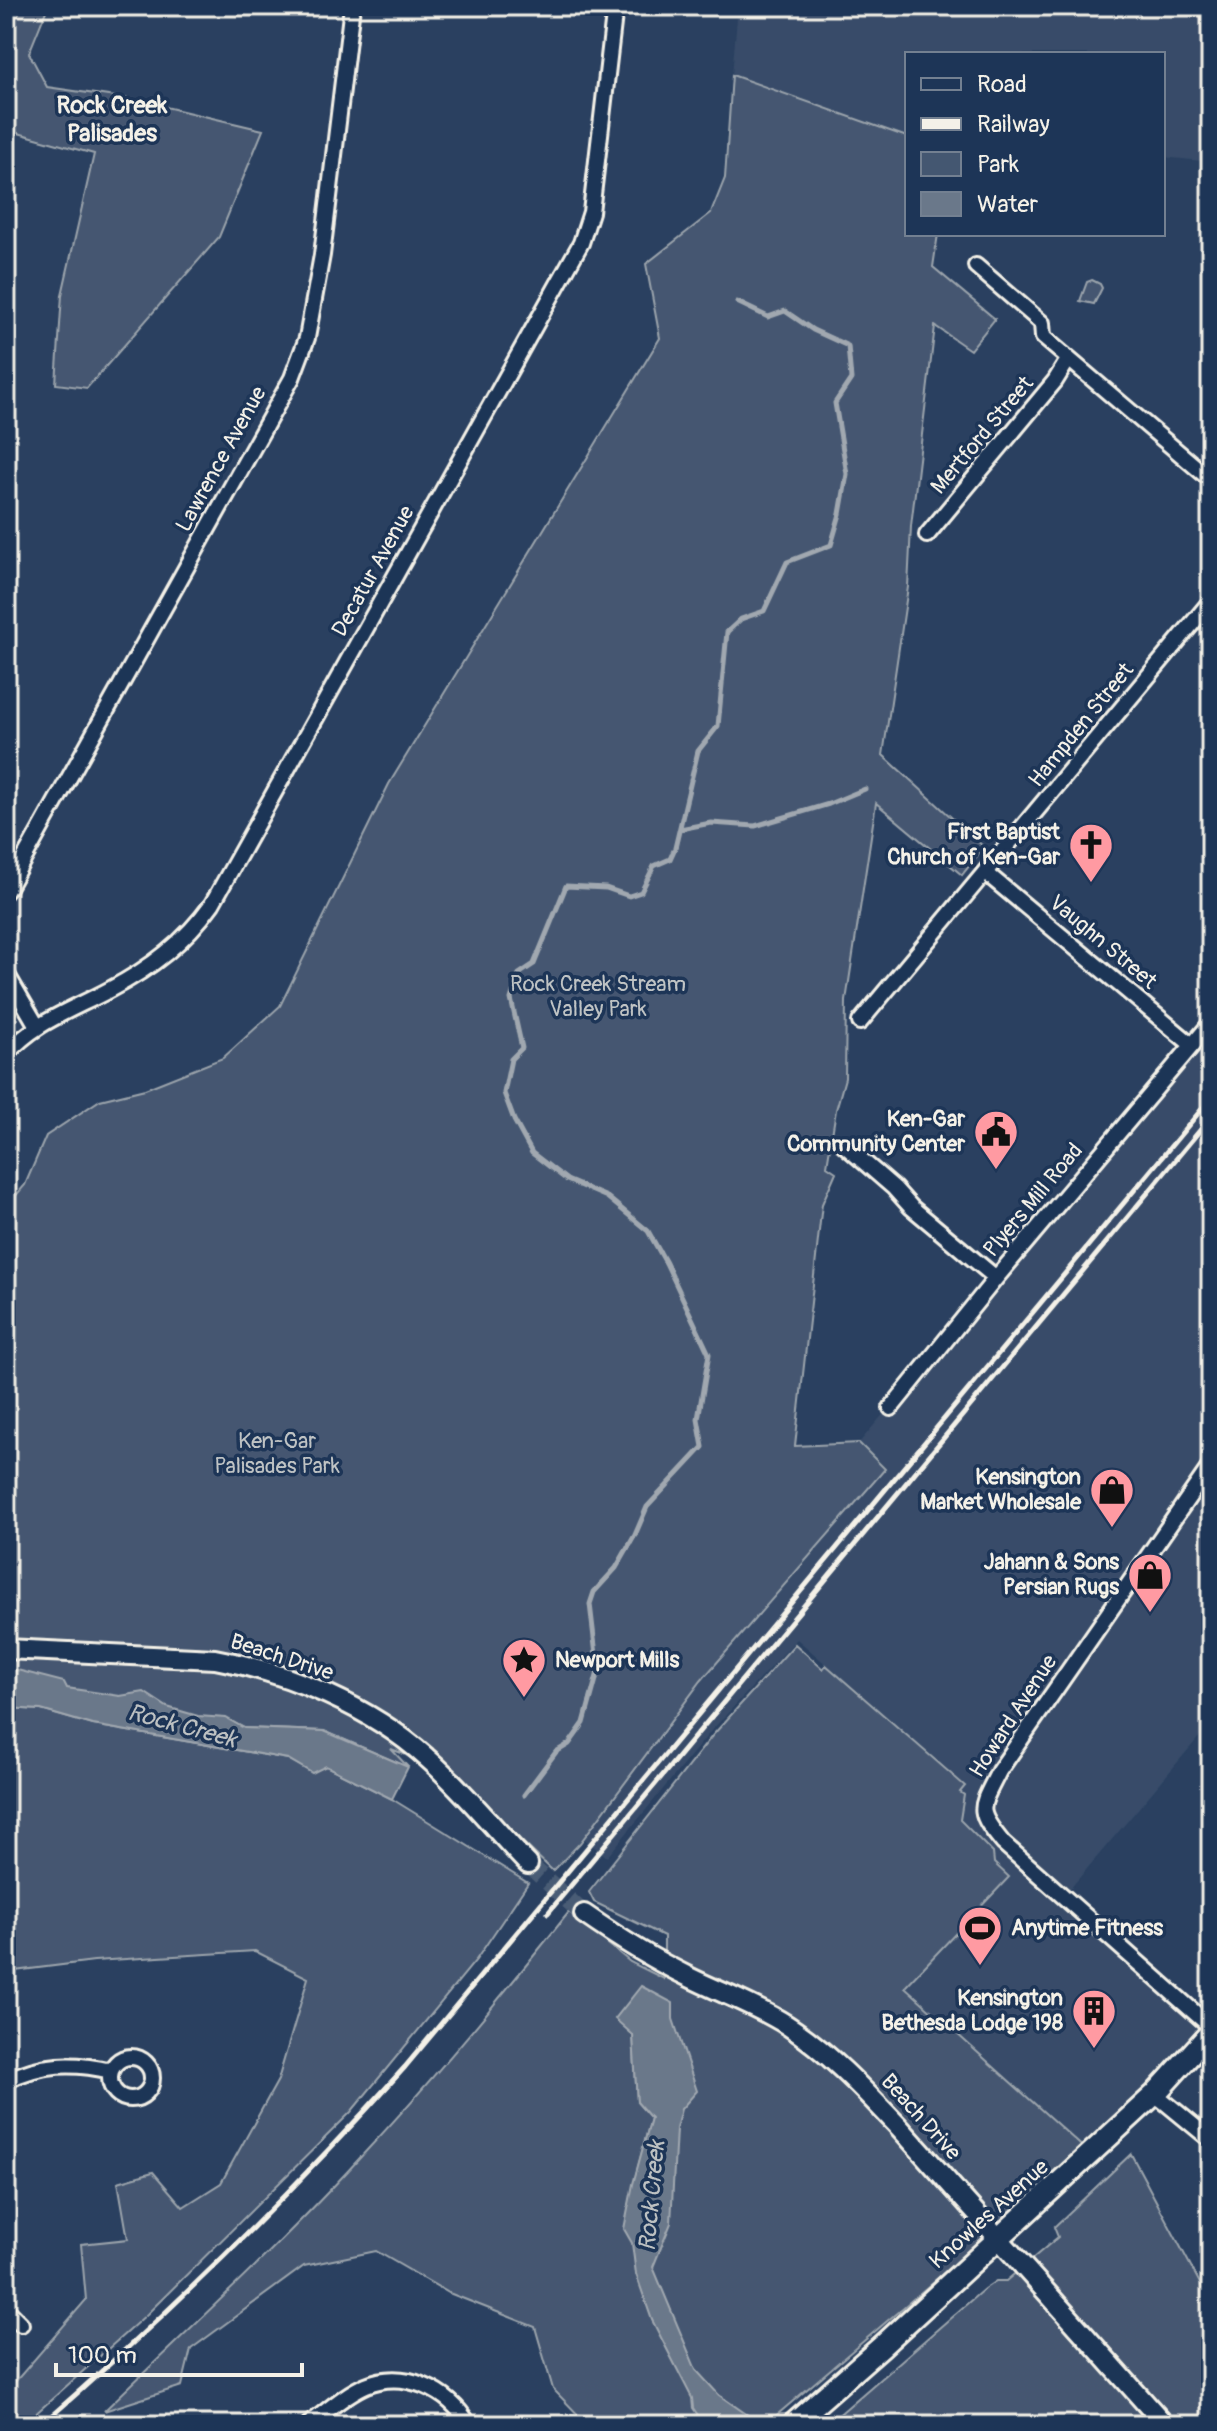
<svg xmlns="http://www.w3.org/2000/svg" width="1217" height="2431" font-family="Pangolin,sans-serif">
	<rect width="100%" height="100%" fill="#2a4060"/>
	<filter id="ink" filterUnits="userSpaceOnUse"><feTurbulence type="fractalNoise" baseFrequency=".0125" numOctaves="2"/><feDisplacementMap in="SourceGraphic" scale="16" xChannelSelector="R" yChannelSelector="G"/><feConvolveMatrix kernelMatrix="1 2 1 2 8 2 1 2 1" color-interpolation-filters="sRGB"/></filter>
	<g filter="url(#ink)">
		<path fill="#374c69" d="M738 6H1211V162L1163 157V54H907V137L732 75Z
			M1211 1023V1723L1063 1897 1211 2027 1081 2162 905 1987 944 1815 964 1785 797 1639 712 1730 607 1857 574 1831 885 1469 859 1443Z"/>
		<path fill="#445771" stroke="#9ca4ac" stroke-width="2" fill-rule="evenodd" d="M6 6H48L29 53 47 87 136 100 263 130 219 237 87 388 56 384 62 295 94 154 18 133 6 134Z
			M732 75 907 137V234H938L933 267 995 319 970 350 935 326 911 526 908 587 883 755 984 847 962 875 876 803 846 1001 845 1078 836 1110 827 1166 836 1172 822 1204 795 1446 859 1443 885 1469 701 1681 580 1843 553 1871 510 1830 459 1773 450 1783 404 1754 391 1749 408 1767 324 1731 244 1728 228 1720 6 1698V1207L25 1185 46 1136 100 1100 145 1089 223 1058 280 1006 389 784 660 338 646 264 711 213 725 178Z
			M1092 280 1100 284 1102 288 1094 304 1080 301 1087 282Z
			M795 1644 823 1669 826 1665 965 1786 960 1792 964 1795 960 1820 993 1853 994 1863 1009 1877 905 1987 1087 2151 765 2425H588L553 2389 535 2327 449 2293 376 2251 304 2266 191 2349 182 2386 104 2411C193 2325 285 2241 368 2149 439 2073 504 1993 569 1912L630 1962 664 1979V1936L594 1902 589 1892 713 1735ZM626 2007 665 2042 641 2203 635 2178 651 2118 637 2102 633 2034 616 2019Z
			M6 1708 41 1710 93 1725 288 1759 312 1772 326 1766 392 1799 528 1883 476 1960 351 2112 147 2314 23 2425H6V2398L14 2383 86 2300 81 2244 128 2239 118 2182 153 2172 183 2207 221 2183 278 2080 308 1978 255 1951 94 1961 6 1972Z
			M1131 2154 1211 2304V2425H827L984 2289 996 2281H1006L1058 2237 1054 2227Z"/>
		<path fill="#6a788a" stroke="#a1a8b0" stroke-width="2" d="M17 1670 64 1682 67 1688 120 1696 144 1692 167 1707 198 1716 226 1718 244 1728 324 1731 408 1767 392 1799 326 1766 312 1773 288 1759 93 1725 41 1710 6 1708V1676Z
			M641 1986 673 2003V2019L697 2091 681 2109 676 2129 671 2223 653 2267 696 2370 719 2395 762 2425 704 2424 693 2408 692 2398 652 2320 636 2274 632 2243 624 2229 633 2184 651 2118 637 2102 633 2035 615 2019Z"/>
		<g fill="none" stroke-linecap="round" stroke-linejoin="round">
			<path stroke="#a1a8b0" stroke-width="5" d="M6 9 8 6
				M680 829 711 823 755 826 829 804 865 789
				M524 1795 556 1752 569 1744 584 1723 598 1672 590 1604 594 1592 616 1568 635 1535 647 1507 703 1447 698 1419 709 1354 666 1263 648 1231 607 1197 567 1180 532 1153 514 1120 504 1093 511 1059 522 1048 511 999 519 974 534 964 566 886 606 888 629 896 641 892 654 866 670 859 675 848 698 751 718 726 727 632 741 619 764 611 787 562 831 545 840 514 847 474 835 403 851 379 848 346 813 330 785 311 768 317 737 302"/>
			<path stroke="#485b74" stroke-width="18" stroke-dasharray="18 9" stroke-linecap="butt" d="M528 1864 584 1914"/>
			<g stroke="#f4f1e8" stroke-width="20">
				<path id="minor" d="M976 266 1042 323 1043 337 1211 480
					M927 535 1055 381 1068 360
					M986 873 1192 1045
					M6 891 292 378 307 338 322 255 352 6
					M6 973 37 1026
					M860 1022 1211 601
					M6 1055C34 1022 72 1010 109 990 151 968 185 942 212 904L581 243 591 212 615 6
					M842 1143 894 1188 911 1207 996 1278
					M891 1408 996 1278 1211 1023
					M1211 1465 999 1771C980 1809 975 1809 1003 1843L1211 2027
					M110 2078a21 21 0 1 1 42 0a21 21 0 1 1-42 0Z
					M6 2081C40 2063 74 2062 111 2071
					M1155 2094 1211 2140
					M6 2309 21 2324
					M308 2425C326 2412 345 2394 366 2385 405 2369 449 2390 469 2425"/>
			</g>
			<g stroke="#f4f1e8" stroke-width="24">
				<path id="tertiary" d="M6 1649 215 1659C288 1672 371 1707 426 1757 463 1789 494 1829 528 1864
					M584 1914C617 1937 652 1959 689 1977 721 1993 756 2005 787 2025 830 2053 865 2091 900 2128L1165 2425"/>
			</g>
			<g stroke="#f4f1e8" stroke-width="26">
				<path id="secondary" d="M792 2425 882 2346 1155 2094 1211 2032"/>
			</g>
			<use href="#minor" stroke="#1d3557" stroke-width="14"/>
			<use href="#tertiary" stroke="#1d3557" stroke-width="18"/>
			<use href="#secondary" stroke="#1d3557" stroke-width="20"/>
			<path stroke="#f4f1e8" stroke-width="5" d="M548 1913 1211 1117
				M41 2425C170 2313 291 2194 405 2067L1211 1098"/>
		</g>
	</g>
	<defs>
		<g id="church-pin" transform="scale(2.3)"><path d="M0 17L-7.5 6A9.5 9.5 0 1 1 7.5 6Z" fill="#ff9aa2" stroke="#1d3557"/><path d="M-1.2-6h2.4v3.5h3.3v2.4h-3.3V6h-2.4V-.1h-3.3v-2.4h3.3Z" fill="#111"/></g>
		<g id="civic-pin" transform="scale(2.3)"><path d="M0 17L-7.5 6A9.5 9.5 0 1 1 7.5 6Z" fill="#ff9aa2" stroke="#1d3557"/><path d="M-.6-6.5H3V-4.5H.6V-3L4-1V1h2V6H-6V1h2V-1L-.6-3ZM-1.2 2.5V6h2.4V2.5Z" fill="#111"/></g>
		<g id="shop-pin" transform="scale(2.3)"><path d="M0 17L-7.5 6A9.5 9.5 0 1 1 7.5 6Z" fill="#ff9aa2" stroke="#1d3557"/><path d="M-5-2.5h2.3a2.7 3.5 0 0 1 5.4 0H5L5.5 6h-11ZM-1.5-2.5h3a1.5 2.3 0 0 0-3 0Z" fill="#111"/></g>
		<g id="sight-pin" transform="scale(2.3)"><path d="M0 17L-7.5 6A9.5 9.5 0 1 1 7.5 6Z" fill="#ff9aa2" stroke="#1d3557"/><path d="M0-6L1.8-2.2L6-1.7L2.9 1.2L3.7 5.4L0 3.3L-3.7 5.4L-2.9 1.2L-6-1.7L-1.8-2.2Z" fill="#111"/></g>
		<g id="stadium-pin" transform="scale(2.3)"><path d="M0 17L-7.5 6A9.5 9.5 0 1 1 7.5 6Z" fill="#ff9aa2" stroke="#1d3557"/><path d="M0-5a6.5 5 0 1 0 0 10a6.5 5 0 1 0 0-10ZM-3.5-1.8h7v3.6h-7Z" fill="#111"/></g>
		<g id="building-pin" transform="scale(2.3)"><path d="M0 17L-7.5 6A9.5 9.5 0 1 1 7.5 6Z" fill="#ff9aa2" stroke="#1d3557"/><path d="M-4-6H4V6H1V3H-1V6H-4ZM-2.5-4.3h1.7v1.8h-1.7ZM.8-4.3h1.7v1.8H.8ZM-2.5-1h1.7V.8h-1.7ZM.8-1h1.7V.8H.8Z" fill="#111"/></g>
	</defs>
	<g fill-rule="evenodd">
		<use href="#church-pin" x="1091" y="845"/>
		<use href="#civic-pin" x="996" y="1132"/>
		<use href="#shop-pin" x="1112" y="1490"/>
		<use href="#shop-pin" x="1150" y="1575"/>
		<use href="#sight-pin" x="524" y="1660"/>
		<use href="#stadium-pin" x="980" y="1928"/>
		<use href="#building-pin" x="1094" y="2011"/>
	</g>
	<g text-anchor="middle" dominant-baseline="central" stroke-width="7" stroke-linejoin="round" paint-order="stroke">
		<g font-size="22" fill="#f4f1e8" stroke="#1d3557">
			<text transform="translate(982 435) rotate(-50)">Mertford Street</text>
			<text transform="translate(221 459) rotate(-61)">Lawrence Avenue</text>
			<text transform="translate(373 571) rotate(-61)">Decatur Avenue</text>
			<text transform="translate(1081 725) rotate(-51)">Hampden Street</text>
			<text transform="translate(1103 942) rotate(40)">Vaughn Street</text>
			<text transform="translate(1033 1200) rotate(-50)">Plyers Mill Road</text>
			<text transform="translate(282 1657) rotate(18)">Beach Drive</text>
			<text transform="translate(1013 1716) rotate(-57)">Howard Avenue</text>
			<text transform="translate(921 2117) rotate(48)">Beach Drive</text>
			<text transform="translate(989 2214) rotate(-42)">Knowles Avenue</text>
		</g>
		<g font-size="22" font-weight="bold" fill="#f4f1e8" stroke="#1d3557" text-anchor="end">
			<text x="1060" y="832">First Baptist<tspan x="1060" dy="25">Church of Ken-Gar</tspan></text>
			<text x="965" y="1119">Ken-Gar<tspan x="965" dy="25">Community Center</tspan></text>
			<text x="1081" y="1477">Kensington<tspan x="1081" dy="25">Market Wholesale</tspan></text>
			<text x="1119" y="1562">Jahann &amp; Sons<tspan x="1119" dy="25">Persian Rugs</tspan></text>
			<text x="555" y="1660" text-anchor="start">Newport Mills</text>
			<text x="1011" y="1928" text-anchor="start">Anytime Fitness</text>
			<text x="1063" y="1998">Kensington<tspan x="1063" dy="25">Bethesda Lodge 198</tspan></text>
		</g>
		<g font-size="22" fill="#bfc3c4" stroke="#1d3557">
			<text x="598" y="984">Rock Creek Stream<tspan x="598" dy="25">Valley Park</tspan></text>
			<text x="277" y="1441">Ken-Gar<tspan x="277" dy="25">Palisades Park</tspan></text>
		</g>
		<g font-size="24" font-weight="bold" fill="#f4f1e8" stroke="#1d3557">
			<text x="112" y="105">Rock Creek<tspan x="112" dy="28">Palisades</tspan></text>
		</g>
		<g font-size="24" font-style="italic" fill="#bdc1c2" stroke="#1d3557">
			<text transform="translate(182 1726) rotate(15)">Rock Creek</text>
			<text transform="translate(652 2196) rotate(-85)">Rock Creek</text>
		</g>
	</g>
	<rect width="1217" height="2431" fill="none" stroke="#1d3557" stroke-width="32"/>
	<rect x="16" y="16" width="1185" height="2399" fill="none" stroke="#f4f1e8" stroke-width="3" filter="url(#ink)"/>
	<rect x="905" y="52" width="260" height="184" fill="#1d3557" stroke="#738091" stroke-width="2"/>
	<rect x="921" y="78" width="40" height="12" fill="#1d3557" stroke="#738091" stroke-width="2"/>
	<text x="977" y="92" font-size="24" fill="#f4f1e8">Road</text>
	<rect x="921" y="118" width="40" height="12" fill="#f4f1e8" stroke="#738091" stroke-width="2"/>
	<text x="977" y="132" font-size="24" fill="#f4f1e8">Railway</text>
	<rect x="921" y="152" width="40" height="24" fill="#445771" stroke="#738091" stroke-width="2"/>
	<text x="977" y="172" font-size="24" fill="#f4f1e8">Park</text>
	<rect x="921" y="192" width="40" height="24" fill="#6a788a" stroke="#738091" stroke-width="2"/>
	<text x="977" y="212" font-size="24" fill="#f4f1e8">Water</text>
	<path d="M56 2363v12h246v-12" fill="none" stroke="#f4f1e8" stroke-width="4"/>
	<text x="68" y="2363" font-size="24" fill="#f4f1e8" stroke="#1d3557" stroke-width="6" paint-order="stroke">100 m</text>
</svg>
